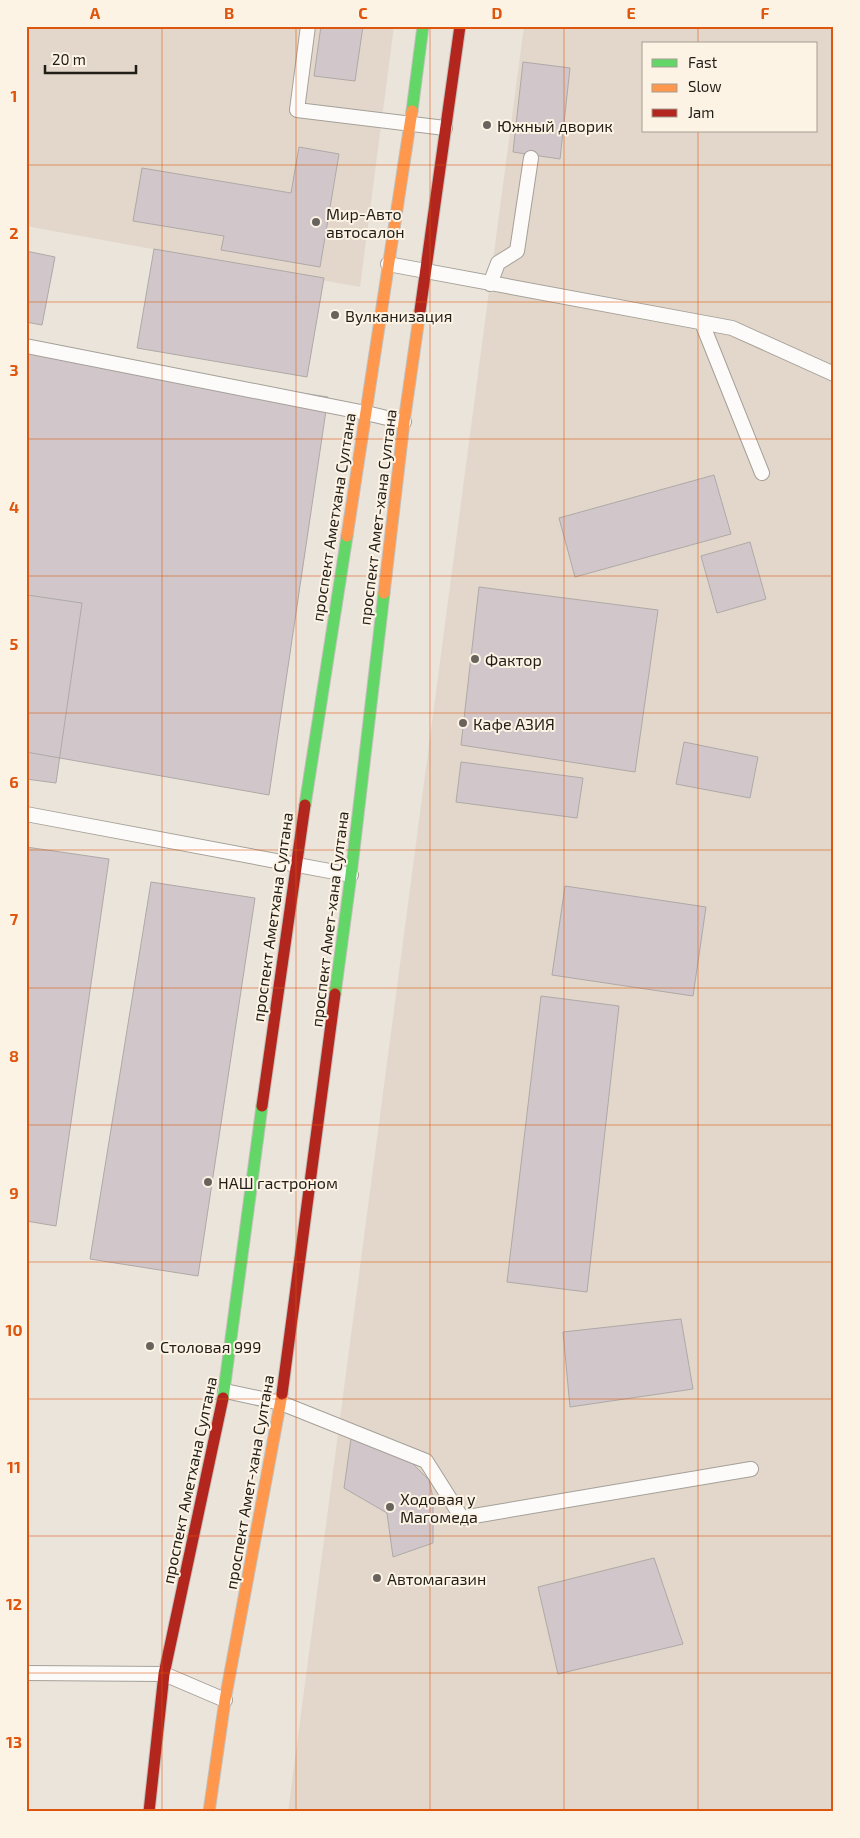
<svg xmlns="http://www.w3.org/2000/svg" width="860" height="1838" font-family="'Exo 2',sans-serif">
	<rect width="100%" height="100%" fill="#ebe4db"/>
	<path fill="#e2d7ca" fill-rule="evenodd" d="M26 26H394L360 287 26 226Z
		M524 26H834V1812H288ZM644 44H816V131H644Z"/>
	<path fill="#d1c7ca" stroke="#aea9a7" d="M321 26H363L355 81 314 76Z
		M523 62 570 68 560 159 513 152Z
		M299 147 339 154 320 267 221 250 224 236 133 221 142 168 291 193Z
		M154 249 324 278 307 377 137 348Z
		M26 251 55 257 42 325 26 322Z
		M26 352 328 397 269 795 26 752Z
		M714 475 731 534 575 577 559 518Z
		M750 542 766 599 717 613 701 556Z
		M479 587 658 610 635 772 461 745Z
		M27 595 82 603 56 783 26 779Z
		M684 742 758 757 750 798 676 784Z
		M461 762 583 778 577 818 456 802Z
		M26 847 109 859 56 1226 26 1221Z
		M151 882 255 898 198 1276 90 1259Z
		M565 886 706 907 693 996 552 975Z
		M541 996 619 1006 587 1292 507 1282Z
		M681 1319 693 1389 570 1407 563 1332Z
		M351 1439 387 1448 411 1462 429 1480 433 1498V1543L393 1557 387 1513 344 1488Z
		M654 1558 683 1644 558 1674 538 1587Z"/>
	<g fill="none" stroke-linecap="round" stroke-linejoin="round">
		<g stroke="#a5a098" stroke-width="16">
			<path id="lane" d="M308 26 297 110 445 128
				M388 264 732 328 834 374
				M490 284 498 263 517 251 531 158
				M702 323 762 473
				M26 346 366 413 404 422
				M26 814 351 875
				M225 1391 281 1403 426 1461 462 1518 751 1469
				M26 1673 164 1674 225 1700"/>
		</g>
		<g stroke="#c3c0bb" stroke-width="13">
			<path id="fast" d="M412 111 423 26
				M305 805 347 536
				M335 994 351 875 384 593
				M223 1398 262 1106"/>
		</g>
		<g stroke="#c3c0bb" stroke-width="13">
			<path id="slow" d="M347 536 412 111
				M384 593 404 422 420 311
				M209 1812 225 1700 282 1394"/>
		</g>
		<g stroke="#c3c0bb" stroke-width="13">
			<path id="jam" d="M420 311 460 26
				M262 1106 305 805
				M282 1394 335 994
				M149 1812 164 1674 223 1398"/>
		</g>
		<use href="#lane" stroke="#fcfbfa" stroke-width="14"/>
		<use href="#fast" stroke="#63d668" stroke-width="11"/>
		<use href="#slow" stroke="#ff974d" stroke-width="11"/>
		<use href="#jam" stroke="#b3261e" stroke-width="11"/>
	</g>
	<path fill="none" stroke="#de560d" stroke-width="1" stroke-opacity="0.55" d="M162 26V1812M296 26V1812M430 26V1812M564 26V1812M698 26V44M698 131V1812M26 165H834M26 302H834M26 439H834M26 576H834M26 713H834M26 850H834M26 988H834M26 1125H834M26 1262H834M26 1399H834M26 1536H834M26 1673H834"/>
	<g fill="#68635c" stroke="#fdf3e5" stroke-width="2">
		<circle cx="487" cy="125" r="5"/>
		<circle cx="316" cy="222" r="5"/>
		<circle cx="335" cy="315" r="5"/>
		<circle cx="475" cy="659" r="5"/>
		<circle cx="463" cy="723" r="5"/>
		<circle cx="208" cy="1182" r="5"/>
		<circle cx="150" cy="1346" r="5"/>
		<circle cx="390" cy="1507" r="5"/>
		<circle cx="377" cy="1578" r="5"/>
	</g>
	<g text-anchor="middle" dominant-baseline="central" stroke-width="4" stroke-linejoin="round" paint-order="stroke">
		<g font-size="16" fill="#211d17" stroke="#fdf3e5" text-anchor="start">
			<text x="497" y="125">Южный дворик</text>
			<text x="326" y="213">Мир-Авто<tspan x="326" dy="18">автосалон</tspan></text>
			<text x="345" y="315">Вулканизация</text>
			<text x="485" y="659">Фактор</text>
			<text x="473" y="723">Кафе АЗИЯ</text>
			<text x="218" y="1182">НАШ гастроном</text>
			<text x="160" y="1346">Столовая 999</text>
			<text x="400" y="1498">Ходовая у<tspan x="400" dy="18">Магомеда</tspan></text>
			<text x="387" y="1578">Автомагазин</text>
		</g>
		<g font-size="16" fill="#211d17" stroke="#fdf3e5">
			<text transform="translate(333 517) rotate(-81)">проспект Аметхана Султана</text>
			<text transform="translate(377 517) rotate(-83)">проспект Амет-хана Султана</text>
			<text transform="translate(272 917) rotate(-82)">проспект Аметхана Султана</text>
			<text transform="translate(329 919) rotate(-83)">проспект Амет-хана Султана</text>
			<text transform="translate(189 1480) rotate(-78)">проспект Аметхана Султана</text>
			<text transform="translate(249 1482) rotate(-80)">проспект Амет-хана Султана</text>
		</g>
	</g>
	<rect width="860" height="1838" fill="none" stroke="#fdf3e5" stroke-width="55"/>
	<rect x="642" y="42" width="175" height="90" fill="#fdf3e5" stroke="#a59d93"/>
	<rect x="652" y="59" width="25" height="8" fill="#63d668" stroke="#a59d93"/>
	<text x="688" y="68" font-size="15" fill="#211d17">Fast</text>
	<rect x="652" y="84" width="25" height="8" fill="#ff974d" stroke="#a59d93"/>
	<text x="688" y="92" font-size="15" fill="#211d17">Slow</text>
	<rect x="652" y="109" width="25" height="8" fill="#b3261e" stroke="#a59d93"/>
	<text x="688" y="118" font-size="15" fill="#211d17">Jam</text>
	<path d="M45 65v8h91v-8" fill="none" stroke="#211d17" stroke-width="2.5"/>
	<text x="52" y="65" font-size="15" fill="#211d17" stroke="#fdf3e5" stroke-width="4" paint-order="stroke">20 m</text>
	<rect x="28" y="28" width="804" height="1782" fill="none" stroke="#de560d" stroke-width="2"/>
	<g font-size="16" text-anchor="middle" font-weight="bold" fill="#de560d">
		<text x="95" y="19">A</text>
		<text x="229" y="19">B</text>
		<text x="363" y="19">C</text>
		<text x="497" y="19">D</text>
		<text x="631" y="19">E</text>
		<text x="765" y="19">F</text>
		<text x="14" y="102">1</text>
		<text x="14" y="239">2</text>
		<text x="14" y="376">3</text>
		<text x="14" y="513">4</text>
		<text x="14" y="650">5</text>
		<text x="14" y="788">6</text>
		<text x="14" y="925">7</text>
		<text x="14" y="1062">8</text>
		<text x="14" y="1199">9</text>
		<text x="14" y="1336">10</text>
		<text x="14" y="1473">11</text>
		<text x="14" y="1610">12</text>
		<text x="14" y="1748">13</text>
	</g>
</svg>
